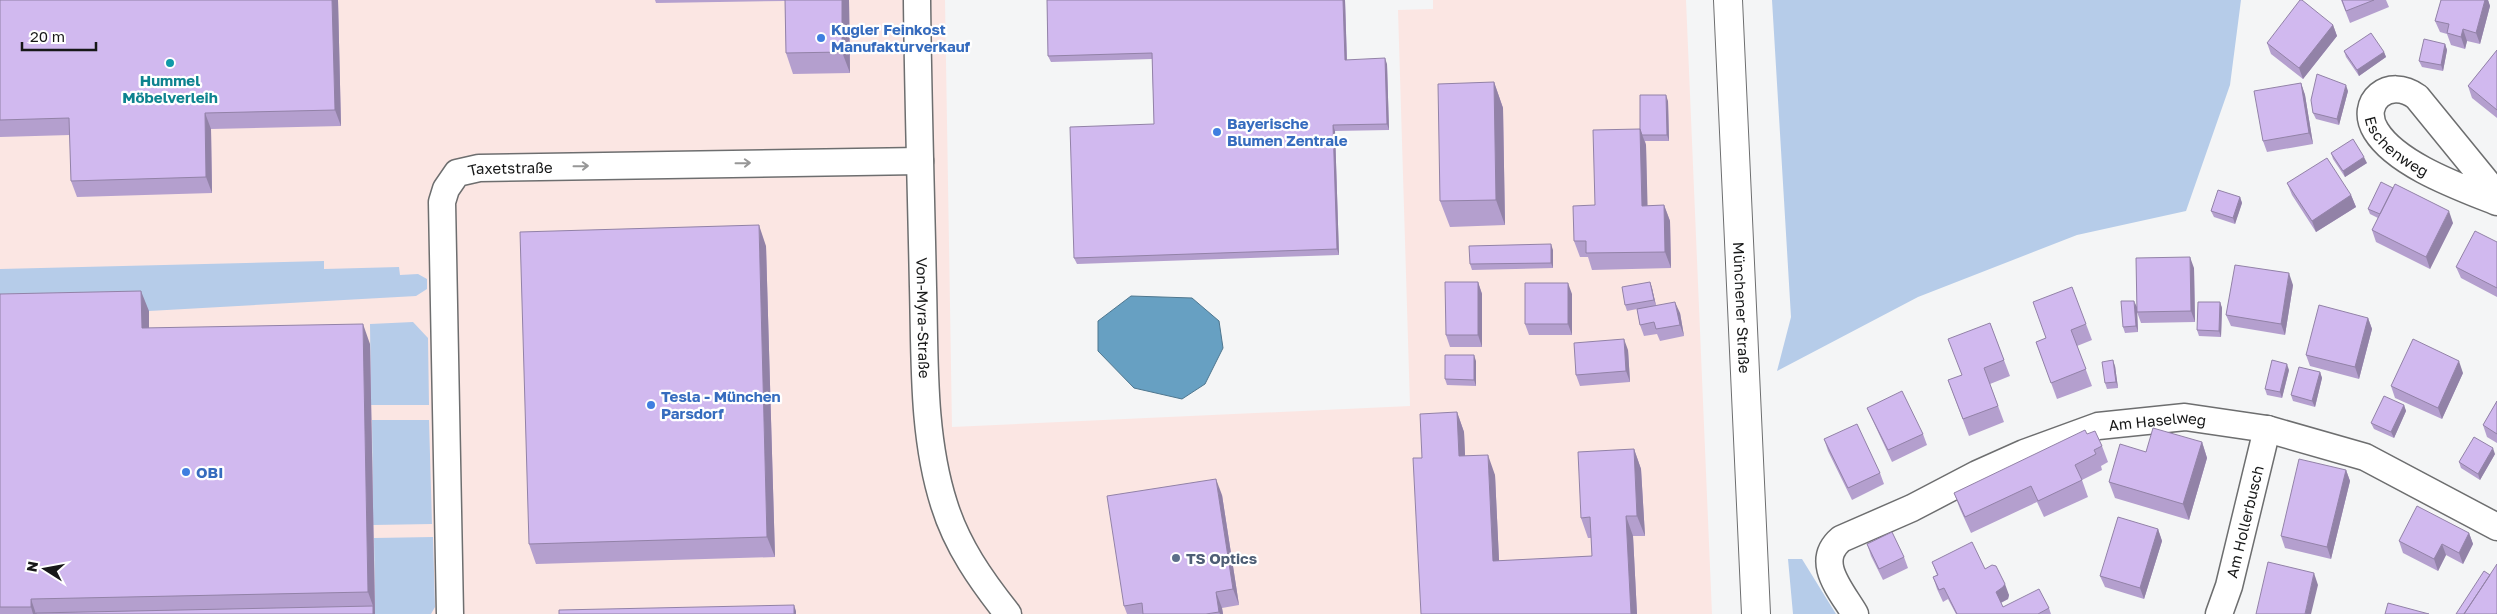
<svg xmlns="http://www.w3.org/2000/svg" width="2497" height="614" font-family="'Golos Text',sans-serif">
	<rect width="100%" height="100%" fill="#f4f5f6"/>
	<path fill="#fbe6e3" d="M0 0H945L952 427 1410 406 1398 10 1433 9V0H1686L1712 614H0Z"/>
	<path fill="#b6cce9" d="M1772 0H2241L2230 85 2186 211 2077 235 1918 297 1777 371 1791 317Z
		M324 261V269L399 267 400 275 418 274 427 279V289L416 296 149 311 0 314V269Z
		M413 322 428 338 429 405H371L370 324Z
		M372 420H429L432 524 373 525Z
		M433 537 435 607 431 614H375L374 538Z
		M1788 559H1802L1836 614H1793Z"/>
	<path fill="#67a0c2" stroke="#4f778f" d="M1131 296 1192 298 1219 321 1223 348 1205 384 1182 399 1134 388 1098 351V321Z"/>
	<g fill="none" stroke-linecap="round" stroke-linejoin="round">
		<g stroke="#6d6e6f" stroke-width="29">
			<g id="minor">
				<path id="s1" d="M917 0C918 96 921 191 923 287 925 358 922 435 944 504 957 546 981 580 1008 614"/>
				<path id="s2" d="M2497 195 2417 97C2389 76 2358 102 2376 131 2397 165 2460 187 2497 202"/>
				<path id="s3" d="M450 614 442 202 446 189 457 173 479 168 920 161"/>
				<path id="s4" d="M1855 614C1841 590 1814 562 1841 539L1912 508 1977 474 2024 453 2098 426 2185 417 2267 429 2365 457 2497 527"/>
				<path id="s5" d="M2219 614 2229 586 2267 429"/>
			</g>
		</g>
		<g stroke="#6d6e6f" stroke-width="30">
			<g id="tertiary">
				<path id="s6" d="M1728 0 1756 614"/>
			</g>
		</g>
		<use href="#minor" stroke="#fff" stroke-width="26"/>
		<use href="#tertiary" stroke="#fff" stroke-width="28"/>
	</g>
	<path fill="#b49fce" d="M0 0H338L341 126 211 129 212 193 77 197 71 181 70 135 0 137Z
		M655 0H849L850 73 793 74 786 53 785 1 656 3Z
		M1047 0H1345L1347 60 1387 64 1389 130 1335 131 1339 255 1077 264 1074 258 1154 124 1152 59 1051 62 1048 56Z
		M2341 0H2386L2389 7 2350 23Z
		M2441 0H2488L2490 6 2480 44 2467 41 2465 49 2451 45 2447 34 2440 32 2435 21Z
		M2333 25 2337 36 2303 79 2271 54 2267 43Z
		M2445 44 2447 50 2443 71 2422 67 2419 61Z
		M2497 50V118L2472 98 2468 86Z
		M2344 51 2384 52 2386 57 2359 76 2346 57Z
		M1494 82 1503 108 1505 225 1450 227 1440 201Z
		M2301 83 2305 95 2313 144 2267 152 2263 141Z
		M2348 91 2339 125 2316 119 2313 113Z
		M1668 101 1669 141H1645L1646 145 1647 206 1664 205 1670 221 1671 268 1592 270 1588 257H1580L1574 241 1640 129Z
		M2331 153 2367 163 2345 177 2333 159Z
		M2287 183 2351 195 2356 207 2316 232 2292 195Z
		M2240 197 2242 203 2235 224 2214 217 2211 211Z
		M2368 209 2453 223 2430 269 2376 242 2372 230 2378 218 2370 214Z
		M2497 242V297L2461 278 2456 267Z
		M766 246 775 557 536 564 529 544Z
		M1553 250V268L1472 270 1470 264Z
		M2194 268 2195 322 2141 323 2137 312 2138 332 2125 333 2123 327 2137 307Z
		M1478 282 1482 294V347H1450L1446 335Z
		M1650 282 1652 288 1656 305 1680 313 1684 336 1660 341 1657 334 1644 336 1640 325 1637 309 1627 311 1625 305Z
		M2293 285 2285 335 2231 326 2226 315Z
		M0 294 149 311V328L370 344 375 614H0Z
		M1572 294V335H1529L1525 324Z
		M2220 302 2222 308 2221 337 2199 336 2197 330Z
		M2368 318 2372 329 2359 379 2310 366 2306 355Z
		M1990 323 2010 376 1990 384 2004 422 1969 436 1948 380 1961 376Z
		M2086 324 2092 340 2077 346 2092 386 2057 399 2036 342Z
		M1628 350 1630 382 1580 386 1576 375Z
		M1476 361V386L1447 385 1445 379Z
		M2115 366 2118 388 2107 389 2105 383Z
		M2289 370 2282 398 2267 395 2265 389Z
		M2320 372 2322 378 2315 407 2293 401 2291 395Z
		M2463 373 2442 419 2395 398 2391 386Z
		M2497 401V443L2487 437 2483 425Z
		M2404 405 2406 411 2394 438 2374 429 2371 423Z
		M1867 408 1923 434 1927 445 1892 462 1872 419Z
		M1457 412 1464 432 1465 456 1495 475 1499 561 1592 556 1591 538H1588L1581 518 1634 449 1641 469 1645 536H1633L1637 614H1421Z
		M2087 434 2102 446 2108 462 2101 466 2102 470 2082 480 2088 497 2044 517 2037 502 1971 533 1960 509 1954 493Z
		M1824 439 1880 473 1884 484 1852 500 1828 451Z
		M2202 442 2207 458 2189 520 2115 498 2109 482 2146 452Z
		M2495 454 2480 480 2461 468 2459 462Z
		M2346 470 2350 481 2331 559 2285 548 2281 536Z
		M1222 495 1239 605 1222 608 1223 614H1127L1124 606Z
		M2158 529 2162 541 2144 599 2105 587 2100 576Z
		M2469 533 2473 544 2463 564 2446 555 2438 571 2403 553 2399 541Z
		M1867 544 1904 557 1908 568 1883 580 1871 556Z
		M1932 562 1985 569 2009 595 2008 599 2001 603 2003 607 2049 608 2051 614H1956L1948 599 1943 602 1937 589 1933 577 1937 575Z"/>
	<path fill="#9282a7" d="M332 0H338L341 126 335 110Z
		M842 0H849L850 73 842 52Z
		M1343 0H1345L1347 66 1345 60Z
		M2485 0H2488L2490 6 2480 44 2476 33Z
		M2333 25 2337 36 2303 79 2299 68Z
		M2463 29 2467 41 2465 49 2461 37Z
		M2445 44 2447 50 2443 71 2441 65Z
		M2384 52 2386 57 2359 76 2357 70Z
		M1385 58 1387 64 1389 130 1387 124Z
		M1494 82 1503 108 1505 225 1496 200Z
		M2301 83 2305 95 2313 144 2309 133Z
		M2346 85 2348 91 2339 125 2337 119Z
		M1666 95 1668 101 1669 141 1667 135Z
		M205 113 211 129 212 193 206 177Z
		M1333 125 1335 131 1339 255 1337 249Z
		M1640 129 1646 145 1648 222 1642 206Z
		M2364 157 2367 163 2345 177 2343 171Z
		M2351 195 2356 207 2316 232 2312 221Z
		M2240 197 2242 203 2235 224 2233 218Z
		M1664 205 1670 221 1671 268 1665 252Z
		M2449 211 2453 223 2430 269 2426 257Z
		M759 225 766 246 775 557 767 537Z
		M1551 244 1553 250V268L1551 263Z
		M2190 257 2194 268 2195 322 2191 311Z
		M2289 273 2293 285 2285 335 2281 324Z
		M1478 282 1482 294V347L1478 335Z
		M1650 282 1652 288 1656 306 1654 300Z
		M1568 283 1572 294V335L1568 324Z
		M141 291 149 311V348L142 328Z
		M2134 301 2137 307 2138 332 2136 326Z
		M1675 302 1680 313 1684 336 1680 325Z
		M2220 302 2222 308 2221 337 2219 331Z
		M2368 318 2372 329 2359 379 2355 367Z
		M363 324 370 344 375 614H373V606L368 592Z
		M1624 339 1628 350 1630 382 1626 371Z
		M1474 355 1476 361V386L1474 380Z
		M2113 360 2115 366 2118 388 2116 382Z
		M2459 361 2463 373 2442 419 2438 408Z
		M2287 364 2289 370 2282 398 2280 392Z
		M2320 372 2322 378 2315 407 2312 401Z
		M2404 405 2406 411 2394 438 2391 432Z
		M1457 412 1464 432 1466 476 1459 456Z
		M2202 442 2207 458 2189 520 2183 504Z
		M2493 448 2495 454 2480 480 2478 474Z
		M1634 449 1641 469 1645 536 1637 516Z
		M1488 455 1495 475 1500 581 1493 561Z
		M2346 470 2350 481 2331 559 2327 547Z
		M1216 479 1222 495 1239 605 1233 589Z
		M1626 516 1633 536 1637 614H1631Z
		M2158 529 2162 541 2144 599 2140 588Z
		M2469 533 2473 544 2463 564 2459 553Z
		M2442 544 2446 555 2438 571 2434 559Z
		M2314 573 2318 585 2311 614H2305Z
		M2005 584 2009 595 2008 599 2000 603 1996 592Z
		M1216 592 1222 608 1223 614H1220L1219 612Z
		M31 599 36 614H33L31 607Z
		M794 605 796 611V614H794Z"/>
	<path fill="#d1b9ef" stroke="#9282a7" d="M0 0H332L335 110 205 113 206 177 71 181 69 118 0 120Z
		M785 0H842V52L786 53Z
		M1047 0H1343L1345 60 1385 58 1387 124 1333 125 1337 249 1074 258 1070 127 1154 124 1152 53 1048 56Z
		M2300 0H2302L2333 25 2299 68 2267 43Z
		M2342 0H2374L2346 11Z
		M2441 0H2485L2476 33 2463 29 2461 37 2447 33 2449 24 2435 21Z
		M2371 33 2384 52 2357 70 2344 51Z
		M2424 39 2445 44 2441 65 2419 61Z
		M2497 50V110L2468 86Z
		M2317 74 2346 85 2337 119 2313 113 2311 100Z
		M1494 82 1496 200 1440 201 1438 84Z
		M2301 83 2309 133 2263 141 2254 91Z
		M1640 95H1666L1667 135H1642L1640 129Z
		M1640 129 1642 206 1664 205 1665 252 1586 253V241H1574L1573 206 1595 205 1593 130Z
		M2353 139 2364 157 2343 171 2331 153Z
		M2327 158 2351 195 2312 221 2287 183Z
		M2381 182 2393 188 2380 214 2368 209Z
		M2395 184 2449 211 2426 257 2372 230Z
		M2218 190 2240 197 2233 218 2211 211Z
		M759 225 767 537 529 544 520 232Z
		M2475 231 2497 242V288L2456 267Z
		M1551 244V263L1470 264 1469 246Z
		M2190 257 2191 311 2137 312 2136 258Z
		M2235 265 2289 273 2281 324 2226 315Z
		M1445 282H1478V335H1446Z
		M1650 282 1654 300 1625 305 1622 287Z
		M1525 283H1568V324H1525Z
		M2072 287 2086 324 2071 330 2086 369 2051 383 2036 342 2046 338 2033 302Z
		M141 291 142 328 363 324 368 592 31 599V607H0V294Z
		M2121 301H2134L2136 326 2123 327Z
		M1675 302 1680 325 1656 329 1654 322 1640 325 1637 309Z
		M2198 302H2220L2219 331 2197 330Z
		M2319 305 2368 318 2355 367 2306 355Z
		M1990 323 2004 360 1984 368 1998 406 1963 419 1948 380 1962 375 1948 339Z
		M1624 339 1626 371 1576 375 1574 343Z
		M2413 339 2459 361 2438 408 2391 386Z
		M1445 355H1474V380L1445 379Z
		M2113 360 2116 382 2105 383 2102 362Z
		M2272 360 2287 364 2280 392 2265 389Z
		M2299 367 2320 372 2312 401 2291 395Z
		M1902 391 1923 434 1888 450 1867 408Z
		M2384 396 2404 405 2391 432 2371 423Z
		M2497 401V434L2483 425Z
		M1457 412 1459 456 1488 455 1493 561 1592 556 1590 517 1581 518 1578 452 1634 449 1637 516H1626L1631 614H1421L1413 458H1422L1420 414Z
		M1857 424 1880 473 1848 488 1824 439Z
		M2153 428 2202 442 2183 504 2109 482 2120 444 2146 452Z
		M2085 430 2087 434 2095 431 2102 446 2094 450 2096 454 2075 465 2082 480 2038 501 2031 486 1965 517 1954 493Z
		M2474 437 2493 448 2478 474 2459 462Z
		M2299 459 2346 470 2327 547 2281 536Z
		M1216 479 1233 589 1216 592 1219 612 1206 614H1143L1142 603 1124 606 1107 496Z
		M2417 506 2469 533 2459 553 2442 544 2434 559 2399 541Z
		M2118 517 2158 529 2140 588 2100 576Z
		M1892 532 1904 557 1879 569 1867 544Z
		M1972 542 1985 569 1992 565 1996 566 2005 584 2003 587 1996 592 2003 607 2039 589 2049 608 2038 614H1957L1944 588 1939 590 1933 577 1938 575 1932 562Z
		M2268 562 2314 573 2305 614H2256Z
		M2497 564V614H2464Z
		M2484 571 2490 575 2464 614H2456Z
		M2388 603 2429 614H2385Z
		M794 605V614H559V610Z
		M373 606V614H36V613Z"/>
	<defs><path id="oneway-shaft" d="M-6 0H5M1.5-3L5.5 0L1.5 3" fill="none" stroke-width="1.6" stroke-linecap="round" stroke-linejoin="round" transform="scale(1.25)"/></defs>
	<g stroke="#979797">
		<use href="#oneway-shaft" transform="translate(743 163) rotate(-1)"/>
		<use href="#oneway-shaft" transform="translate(581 166) rotate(-1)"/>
	</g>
	<g fill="#3f7fe0" stroke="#fff" stroke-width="2">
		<circle cx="821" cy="38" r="5"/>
		<circle cx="1217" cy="132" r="5"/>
		<circle cx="651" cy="405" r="5"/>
		<circle cx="186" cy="472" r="5"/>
	</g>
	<circle fill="#0f9aa8" stroke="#fff" stroke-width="2" cx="170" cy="63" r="5"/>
	<circle fill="#5c6f8a" stroke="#fff" stroke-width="2" cx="1176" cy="558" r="5"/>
	<g text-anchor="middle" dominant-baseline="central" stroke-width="4.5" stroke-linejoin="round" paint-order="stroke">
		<g font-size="15" font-weight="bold" fill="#366cbe" stroke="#fff" text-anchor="start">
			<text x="831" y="29">Kugler Feinkost<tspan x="831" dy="17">Manufakturverkauf</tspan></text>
			<text x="1227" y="123">Bayerische<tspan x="1227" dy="17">Blumen Zentrale</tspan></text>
			<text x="661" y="396">Tesla - München<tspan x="661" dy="17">Parsdorf</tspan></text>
			<text x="196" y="472">OBI</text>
		</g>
		<g font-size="15" font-weight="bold" fill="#0d838f" stroke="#fff">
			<text x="170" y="80">Hummel<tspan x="170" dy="17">Möbelverleih</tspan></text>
		</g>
		<g font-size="15" fill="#171818" stroke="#fff">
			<text stroke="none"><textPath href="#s2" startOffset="232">Eschenweg</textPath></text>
			<text stroke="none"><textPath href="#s3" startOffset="499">Taxetstraße</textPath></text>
			<text stroke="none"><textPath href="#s6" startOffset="308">Münchener Straße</textPath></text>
			<text stroke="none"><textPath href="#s1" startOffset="318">Von-Myra-Straße</textPath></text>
			<text stroke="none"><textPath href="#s4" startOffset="426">Am Haselweg</textPath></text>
			<text stroke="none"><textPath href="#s5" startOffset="96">Am Hollerbusch</textPath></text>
		</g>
		<g font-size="15" font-weight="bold" fill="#4e5e75" stroke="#fff" text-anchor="start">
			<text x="1186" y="558">TS Optics</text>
		</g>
	</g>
	<g transform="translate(45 569) rotate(281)" stroke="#ffffff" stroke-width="4" paint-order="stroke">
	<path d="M0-4L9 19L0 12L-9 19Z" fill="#171818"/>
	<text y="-8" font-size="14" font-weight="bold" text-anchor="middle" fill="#171818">N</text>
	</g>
	<path d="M22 42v8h74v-8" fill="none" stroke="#171818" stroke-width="2.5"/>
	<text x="30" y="42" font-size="15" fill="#171818" stroke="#ffffff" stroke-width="4" paint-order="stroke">20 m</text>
</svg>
